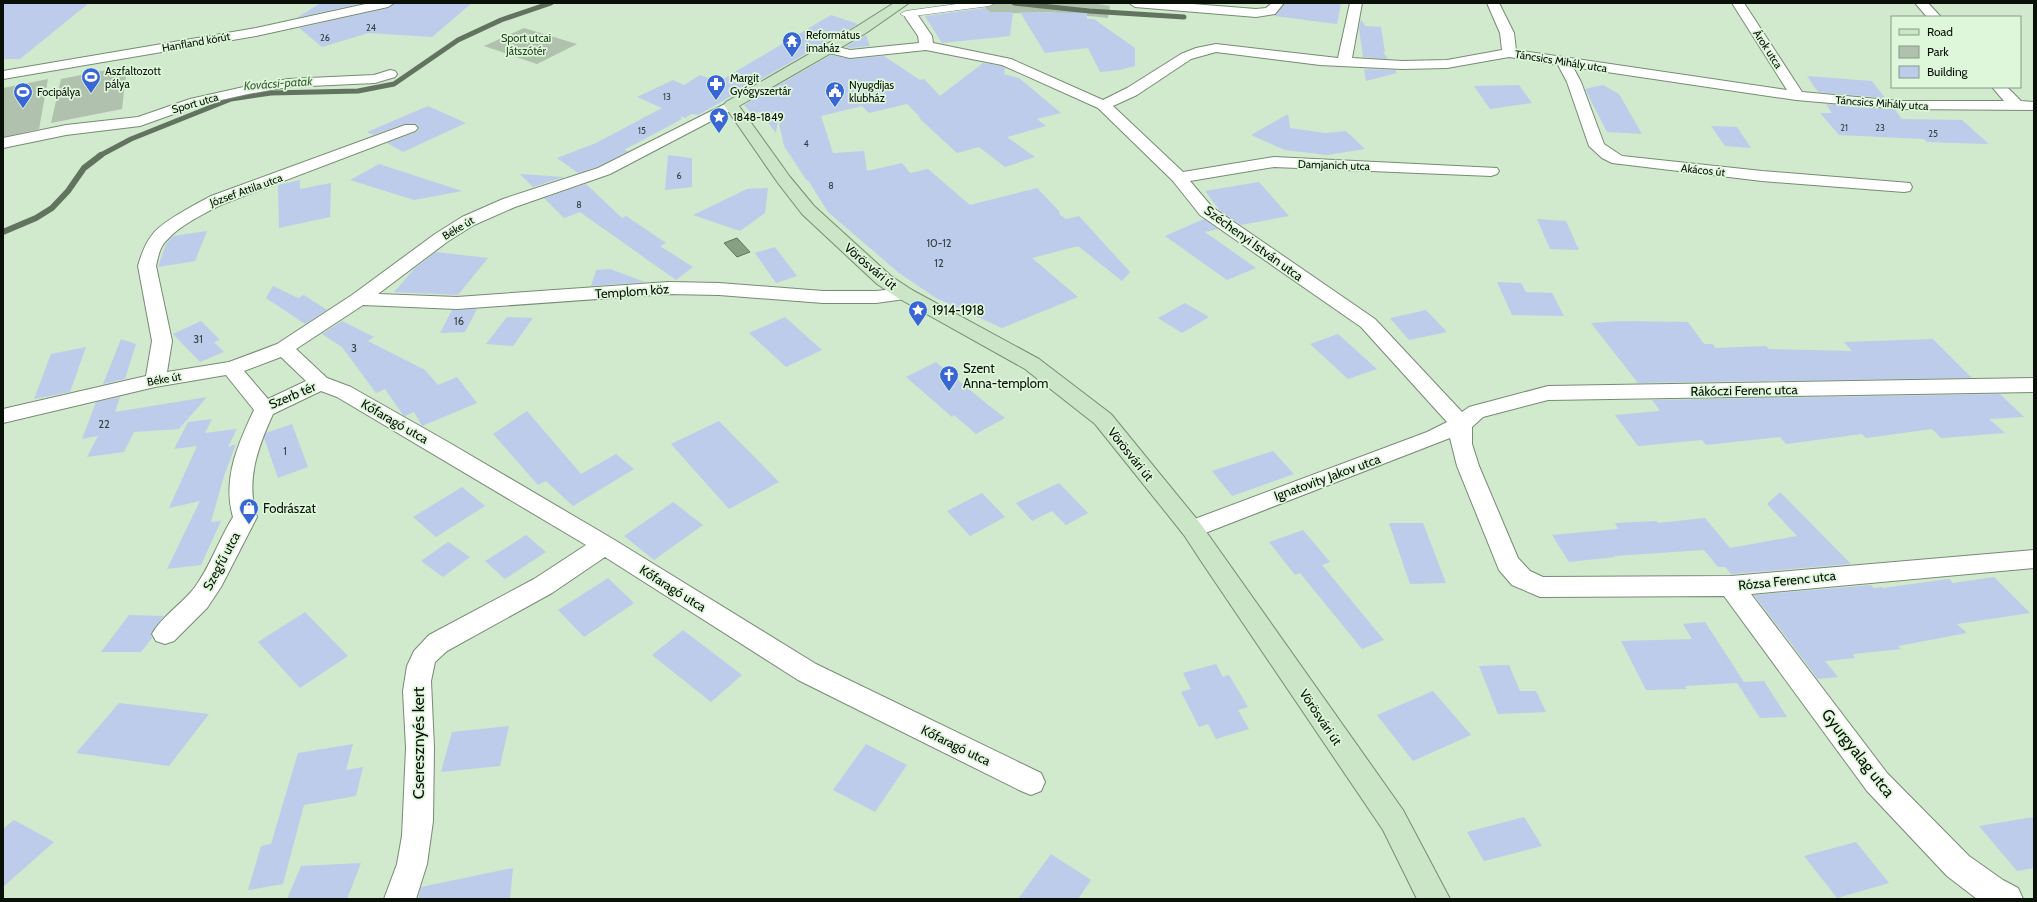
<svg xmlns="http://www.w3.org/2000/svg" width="2037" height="902" font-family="Cabin,sans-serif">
	<rect width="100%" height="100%" fill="#d1e9cd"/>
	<path fill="#b0c1ad" d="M993 3H1092L1110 6 1108 18 1049 12 993 14 988 11 984 6Z
		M524 28 577 44 537 64 484 46Z
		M127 66 122 109 51 123 61 79Z
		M48 79 39 129 3 137V88Z"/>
	<path fill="#889e85" stroke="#62735f" d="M737 238 750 252 737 257 724 243Z"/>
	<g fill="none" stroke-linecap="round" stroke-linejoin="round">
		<path stroke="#62735f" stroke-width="5" d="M1014 3 1089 11 1184 17
			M99 156 131 139 231 99 271 93 358 91 394 84 458 40 501 20 551 3"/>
		<path stroke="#62735f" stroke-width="6" d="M3 232 36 218 52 208 68 191 84 168 101 155"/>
	</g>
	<path fill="#bdccea" d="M3 3H89L20 59H3Z
		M321 3H363L296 18Z
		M395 3H472L432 37 368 33 322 47 299 28 388 8Z
		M1285 3H1341L1337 24 1274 16Z
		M986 8 988 12H1013L1010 36 942 43 925 16Z
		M1020 12 1087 13V19H1094L1135 48V66L1119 70 1100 72 1088 48 1045 53Z
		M831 15 858 24 698 115 692 114 685 118 680 116 682 119 624 150 629 151 597 167 578 173 557 158 596 143 662 108 637 97 673 80 684 85 700 75 727 84 723 79Z
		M1361 19 1365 26 1381 27 1385 52H1383L1388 59 1363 57 1359 29Z
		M866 35 870 46 850 48 845 47Z
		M831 55 850 59 884 56 920 80 924 79 940 96 983 63 1002 66 1005 68 1004 74 1019 78 1061 113 1037 119 1046 126 1007 137 1035 157 1005 167 979 147 957 153 921 120 918 115 907 104 869 113 862 106 821 116 833 153 864 151 867 171 902 163 910 173 928 169 970 205 1037 188 1059 211 1060 215 1066 219 1079 216 1130 272 1122 281 1078 246 1032 258 1078 297 1002 328 936 298 899 273 828 212 808 180 807 181 784 146 778 119 776 133 760 112 752 114 744 105Z
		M1364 69 1395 70 1397 73 1366 81Z
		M1807 76 1872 81 1885 98 1818 92Z
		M1519 85 1532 103 1490 109 1474 86Z
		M1603 85 1619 94 1642 134 1607 132 1585 89Z
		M1826 104 1895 110 1902 119 1962 120 1989 144 1927 142 1924 139 1839 135 1820 113H1832Z
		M428 106 466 123 403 152 387 143 416 132 420 128 416 124H404L373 135 367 132Z
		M1288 114 1290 128 1325 133 1346 131 1365 149 1327 155 1285 150 1251 135Z
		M1711 126 1737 127 1751 148 1725 146Z
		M668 155 692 158V187L665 190Z
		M379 164 462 191 414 200 350 180Z
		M520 174 564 177 533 187Z
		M300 180V189L331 183 330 217 279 228 278 185Z
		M1259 182 1289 216 1241 225 1221 212 1205 191Z
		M586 184 622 218 626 216 666 243 660 246 693 267 676 280 580 212 564 218 544 198Z
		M768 188 765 213 740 231 693 215 747 189Z
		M1204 219 1218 229 1205 232 1256 268 1227 280 1165 236Z
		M1537 219 1566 221 1579 250 1550 249Z
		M207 231 195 261 158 267 166 244 173 236Z
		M775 247 797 276 776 283 755 253Z
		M436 252 488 258 458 295 394 292 415 268Z
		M610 269 645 282 591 286 596 270Z
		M1497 282 1521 283 1526 292 1552 293 1564 316 1512 315Z
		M273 286 298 298 304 295 327 310 305 324 266 298Z
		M1185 303 1209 317 1182 333 1158 318Z
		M477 309 465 332 440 333 452 310Z
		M1426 310 1447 332 1409 340 1390 318Z
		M507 317 533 318 513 346 486 344Z
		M785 317 822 350 786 367 749 333Z
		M201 321 220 340 214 342 224 352 200 362 173 334Z
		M342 321 374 337 368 341 425 370 438 385 457 377 477 403 422 426 414 412 405 416 403 415 385 389 376 393 342 347 322 334Z
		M1621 321 1688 322 1704 344H1713L1715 348 1766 346 1769 349 1852 351 1844 342 1933 339 1972 378 1638 383 1591 323Z
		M1338 334 1377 369 1348 379 1310 344Z
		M121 339 136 344 125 379 103 384Z
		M86 347 70 392 34 399 51 354Z
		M936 362 992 408 1005 418 976 434 954 415 952 417 906 377Z
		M2000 394 2024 417 1989 419 2005 433 1941 438 1932 429 1866 438 1862 434 1786 444 1780 437 1706 445 1702 440 1638 446 1615 415 1660 411 1652 400Z
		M120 397 115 412 207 397 179 429 134 432 124 452 87 457 98 436 82 439 96 402Z
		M527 411 581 474 616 454 634 469 573 506 546 481 538 485 493 434Z
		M212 419 205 433 237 429 228 447 236 444 224 476 211 522 221 521 201 565 167 569 200 501 169 508 197 446 174 449 188 422Z
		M719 421 779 482 729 509 671 444Z
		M292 424 308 467 278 478 264 438 266 433Z
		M1273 451 1294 474 1232 496 1212 471Z
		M1059 483 1088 513 1066 525 1052 511 1032 521 1016 503Z
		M462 487 485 506 436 537 413 517Z
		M1780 492 1851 564 1731 574 1725 567H1718L1704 550 1614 556 1615 557 1569 562 1552 535 1618 529 1615 523 1656 521 1658 523 1705 518 1730 548 1797 536 1767 504Z
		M982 493 1005 517 970 536 947 511Z
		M673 502 703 525 654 560 624 536Z
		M1389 523H1423L1446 583 1410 584Z
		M1303 530 1330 562 1322 565 1384 640 1362 649 1300 573 1295 575 1269 542Z
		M526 535 546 552 505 579 485 561Z
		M448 542 470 557 443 577 421 561Z
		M1994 577 2030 613 1957 624 1967 633 1898 646 1901 649 1853 654 1855 658 1825 661 1838 677 1818 679 1754 595 1871 585 1874 588 1882 587 1883 588 1949 579 1953 583Z
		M608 578 634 603 584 637 558 610Z
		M305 612 348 656 300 688 258 642Z
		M129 615 164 616 151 633 152 638 141 652H101Z
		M1705 622 1744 682 1764 681 1787 717 1760 718 1737 683 1685 686 1687 689 1646 690 1621 641 1692 639 1683 624Z
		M683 630 742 675 711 702 652 655Z
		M1216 664 1223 677 1229 675 1248 707 1238 710 1249 729 1216 739 1208 724 1199 727 1181 692 1191 689 1183 673Z
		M1509 665 1520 691H1536L1546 712 1498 714 1479 666Z
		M1433 691 1471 735 1413 761 1377 715Z
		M119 703 209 714 169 766 76 753Z
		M509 726 500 766 441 772 452 732Z
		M353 744 346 770 363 767 356 796 304 805 283 884 248 890 261 846 271 844 298 753Z
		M866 744 907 765 875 812 833 790Z
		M1524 817 1542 846 1484 861 1467 832Z
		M2034 817V868L2017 871 1979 826Z
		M14 820 54 842 3 887V829Z
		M1856 842 1889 883 1837 898 1804 856Z
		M1051 854 1091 880 1078 899H1018Z
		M361 863 347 899H287L301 866Z
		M513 868 510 899H418L421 887Z"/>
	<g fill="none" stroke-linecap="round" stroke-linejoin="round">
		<g stroke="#768c73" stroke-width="1">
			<path id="pedestrian" d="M964 3H995L989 6 906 17 900 14 906 11Z"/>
		</g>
		<g stroke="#768c73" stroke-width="2">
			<path id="minor" d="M370 3H394L388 7 256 36 3 79V71L256 28Z
				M1129 3H1180L1256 9 1266 8 1272 3H1284L1275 14 1256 17 1135 7Z
				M1350 3H1362L1352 58 1402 61 1447 60 1502 50 1500 33 1487 3H1499L1514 33 1516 50 1787 90 1732 3H1744L1802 92 1900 101H2004L1992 87H2007L2021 101 2034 102V110L1900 109 1796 100 1573 67 1581 82 1604 144 1622 156 1762 171 1910 183 1912 187 1910 191 1904 192 1762 181 1612 163 1602 158 1589 146 1567 82 1558 65 1509 57 1447 68 1402 69 1320 65 1216 52 1191 59 1137 95 1113 106 1183 172 1274 157 1497 168 1499 171 1497 174 1491 176 1274 167 1190 181 1212 207 1375 319 1462 412 1469 407 1548 386 2034 378V392L1548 400 1483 417 1472 427V444L1479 466 1518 558 1530 571 1543 577 1731 576 2034 550V568L1751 594 1887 773 1969 856 2003 880 2018 888 2023 899H1977L1947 876 1867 791 1724 596 1540 597 1512 585 1499 570 1457 466 1450 438 1200 535 1192 538 1184 535 1180 529 1184 523 1427 432 1447 422 1361 327 1200 215 1173 181 1098 108 1002 65 926 50 850 58 825 52 823 49 825 46 830 45 850 50 919 43 918 36 905 17 912 13 917 14 932 36 933 43 1011 59 1103 100 1127 88 1181 54 1196 48 1216 44 1338 58Z
				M1915 3H1928L1941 17H1927Z
				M390 70 395 71 397 74 395 77 375 83 288 87 248 94 199 105 140 126 66 135 3 148V138L66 125 138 117 190 99 248 86 288 79 374 75Z
				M731 101 736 102 738 105 736 108 610 174 515 207 474 225 447 242 378 294 457 297 668 282 719 283 823 291H876L905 288 912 290 914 294 912 298 876 303H823L719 295 668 294 457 309 363 305 296 349 327 378 351 387 448 442 613 539 816 664 1041 773 1045 782 1041 791 1031 795 1021 791 798 680 605 557 552 593 447 651 435 662 431 681 434 748 433 821 427 864 416 899H384L397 864 402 836 406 748 403 691 407 666 414 651 429 635 534 579 586 545 337 397 321 391 273 414C258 447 245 481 257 517L221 587 207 608 174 641 165 644 156 641 152 634C161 617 183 603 195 587 211 565 219 539 233 517 222 479 238 444 254 410L226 375 155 387 3 423V409L146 376 152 341 138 266C141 255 145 244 152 235 161 222 196 204 211 196L405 125H415L418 128 415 131 223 204C205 213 180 225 167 240 160 246 158 257 156 266L172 341 167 372 229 362 277 344 352 295 435 234 462 217 503 199 598 168ZM281 357 306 381 268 399 244 371Z"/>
		</g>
		<g stroke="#768c73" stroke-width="2">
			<path id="secondary" d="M894 3H909L866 33 739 106 790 177 814 206 891 276 912 290 1039 359 1111 414 1200 523 1403 810 1450 899H1417L1383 830 1203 564 1184 535 1095 424 1025 369 898 298 877 284 802 214 778 183 724 105 726 102 856 27Z"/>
		</g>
		<use href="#pedestrian" fill="#fff" fill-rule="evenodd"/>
		<use href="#minor" fill="#fff" fill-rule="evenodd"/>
		<use href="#secondary" fill="#cae6c6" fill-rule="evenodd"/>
	</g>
	<defs>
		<g id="temple-pin" transform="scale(1)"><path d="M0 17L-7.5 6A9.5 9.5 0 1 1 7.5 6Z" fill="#3966d7" stroke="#def6da"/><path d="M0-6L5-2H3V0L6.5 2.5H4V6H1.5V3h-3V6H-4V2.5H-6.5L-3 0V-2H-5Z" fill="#fff"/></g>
		<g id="stadium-pin" transform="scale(1)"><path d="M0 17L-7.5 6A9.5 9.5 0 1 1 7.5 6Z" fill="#3966d7" stroke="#def6da"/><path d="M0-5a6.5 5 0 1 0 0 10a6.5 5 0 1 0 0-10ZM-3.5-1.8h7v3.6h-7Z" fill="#fff"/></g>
		<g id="pharmacy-pin" transform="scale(1)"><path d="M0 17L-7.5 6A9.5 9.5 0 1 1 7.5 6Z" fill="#3966d7" stroke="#def6da"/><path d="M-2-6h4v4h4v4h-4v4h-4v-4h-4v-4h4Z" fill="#fff"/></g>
		<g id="civic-pin" transform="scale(1)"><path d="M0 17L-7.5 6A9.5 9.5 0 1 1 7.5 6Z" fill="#3966d7" stroke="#def6da"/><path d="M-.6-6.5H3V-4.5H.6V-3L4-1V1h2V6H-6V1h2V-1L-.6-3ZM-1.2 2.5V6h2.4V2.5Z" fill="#fff"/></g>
		<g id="sight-pin" transform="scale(1)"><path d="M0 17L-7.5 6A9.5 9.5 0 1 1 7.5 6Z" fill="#3966d7" stroke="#def6da"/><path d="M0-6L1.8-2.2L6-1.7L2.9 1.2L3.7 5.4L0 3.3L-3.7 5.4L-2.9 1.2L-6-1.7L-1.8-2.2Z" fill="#fff"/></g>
		<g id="church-pin" transform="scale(1)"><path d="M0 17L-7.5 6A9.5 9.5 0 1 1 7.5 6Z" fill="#3966d7" stroke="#def6da"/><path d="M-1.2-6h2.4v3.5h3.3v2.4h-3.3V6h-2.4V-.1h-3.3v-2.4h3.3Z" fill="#fff"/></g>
		<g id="shop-pin" transform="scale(1)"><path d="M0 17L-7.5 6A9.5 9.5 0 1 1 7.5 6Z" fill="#3966d7" stroke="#def6da"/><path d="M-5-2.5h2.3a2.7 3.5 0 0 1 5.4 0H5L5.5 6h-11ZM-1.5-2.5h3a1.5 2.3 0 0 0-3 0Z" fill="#fff"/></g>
	</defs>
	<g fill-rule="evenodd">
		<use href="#temple-pin" x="792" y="41"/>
		<use href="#stadium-pin" x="91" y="77"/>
		<use href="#pharmacy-pin" x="716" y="84"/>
		<use href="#civic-pin" x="835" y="91"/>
		<use href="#stadium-pin" x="23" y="92"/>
		<use href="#sight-pin" x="719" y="117"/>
		<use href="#sight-pin" x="918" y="310"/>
		<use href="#church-pin" x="949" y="375"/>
		<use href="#shop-pin" x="249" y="508"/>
	</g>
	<g text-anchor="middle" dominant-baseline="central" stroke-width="3.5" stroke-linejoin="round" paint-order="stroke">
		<g font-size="9" fill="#353f40">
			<text x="371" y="27">24</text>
			<text x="325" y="37">26</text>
			<text x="667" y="96">13</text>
			<text x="1844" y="127">21</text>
			<text x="1880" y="127">23</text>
			<text x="642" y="130">15</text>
			<text x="1933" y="133">25</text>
			<text x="806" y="143">4</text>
			<text x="679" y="175">6</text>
			<text x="831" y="185">8</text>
			<text x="579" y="204">8</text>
		</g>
		<g font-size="11" fill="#081007" stroke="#def6da" text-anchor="start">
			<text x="806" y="35">Református<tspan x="806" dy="13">imaház</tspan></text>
			<text x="105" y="71">Aszfaltozott<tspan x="105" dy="13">pálya</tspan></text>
			<text x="730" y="78">Margit<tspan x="730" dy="13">Gyógyszertár</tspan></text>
			<text x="849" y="85">Nyugdíjas<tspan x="849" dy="13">klubház</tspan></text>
			<text x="37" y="92">Focipálya</text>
			<text x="733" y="117">1848-1849</text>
		</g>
		<g font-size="11" fill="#1d3e18" stroke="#def6da">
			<text x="526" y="38">Sport utcai<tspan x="526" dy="13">Játszótér</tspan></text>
		</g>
		<g font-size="11" fill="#081007" stroke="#def6da">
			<text transform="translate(196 42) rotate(-10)">Hanfland körút</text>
			<text transform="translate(1768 49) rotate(57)">Árok utca</text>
			<text transform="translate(1561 61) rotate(9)">Táncsics Mihály utca</text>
			<text transform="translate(195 103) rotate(-16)">Sport utca</text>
			<text transform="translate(1882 103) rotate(4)">Táncsics Mihály utca</text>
			<text transform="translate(1334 165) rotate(2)">Damjanich utca</text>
			<text transform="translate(1703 170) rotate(6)">Akácos út</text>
			<text transform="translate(246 190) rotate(-20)">József Attila utca</text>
			<text transform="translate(458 228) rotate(-31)">Béke út</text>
			<text transform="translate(164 379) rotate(-10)">Béke út</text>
		</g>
		<g font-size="11" fill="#353f40">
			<text x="939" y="243">10-12</text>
			<text x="939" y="263">12</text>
			<text x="459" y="321">16</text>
			<text x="198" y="339">31</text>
			<text x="354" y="348">3</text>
			<text x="104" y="424">22</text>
			<text x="285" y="451">1</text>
		</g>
		<g font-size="12" font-style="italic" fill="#3d5f38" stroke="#def6da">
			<text transform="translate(278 83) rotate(-4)">Kovácsi-patak</text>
		</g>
		<g font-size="13" fill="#081007" stroke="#def6da">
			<text transform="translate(1254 243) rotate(36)">Széchenyi István utca</text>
			<text transform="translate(871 266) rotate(40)">Vörösvári út</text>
			<text transform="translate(632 291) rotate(-4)">Templom köz</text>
			<text transform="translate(1744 390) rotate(-1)">Rákóczi Ferenc utca</text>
			<text transform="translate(292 395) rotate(-23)">Szerb tér</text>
			<text transform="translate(395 421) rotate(30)">Kőfaragó utca</text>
			<text transform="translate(1131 454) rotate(51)">Vörösvári út</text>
			<text transform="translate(1327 477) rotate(-20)">Ignatovity Jakov utca</text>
			<text transform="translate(221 561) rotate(-62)">Szegfű utca</text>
			<text transform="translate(1787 580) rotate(-6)">Rózsa Ferenc utca</text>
			<text transform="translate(673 588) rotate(32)">Kőfaragó utca</text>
			<text transform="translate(1321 717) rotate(56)">Vörösvári út</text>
			<text transform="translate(956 745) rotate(26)">Kőfaragó utca</text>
		</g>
		<g font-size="13" fill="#081007" stroke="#def6da" text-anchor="start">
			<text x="932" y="310">1914-1918</text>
			<text x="963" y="368">Szent<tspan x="963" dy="15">Anna-templom</tspan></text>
			<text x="263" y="508">Fodrászat</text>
		</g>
		<g font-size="16" fill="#081007" stroke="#def6da">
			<text transform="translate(418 743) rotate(-90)">Cseresznyés kert</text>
			<text transform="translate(1858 753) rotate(52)">Gyurgyalag utca</text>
		</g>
	</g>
	<rect width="2037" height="902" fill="none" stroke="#081007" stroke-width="8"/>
	<rect x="1891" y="16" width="130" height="72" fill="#def6da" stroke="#889a86"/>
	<rect x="1899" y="29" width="20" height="6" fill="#cae6c6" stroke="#889a86"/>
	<text x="1927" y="36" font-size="12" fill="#081007">Road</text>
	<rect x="1899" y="46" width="20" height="12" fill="#b0c1ad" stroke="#889a86"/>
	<text x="1927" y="56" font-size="12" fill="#081007">Park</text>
	<rect x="1899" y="66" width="20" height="12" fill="#bdccea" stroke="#889a86"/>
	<text x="1927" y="76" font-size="12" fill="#081007">Building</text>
</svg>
